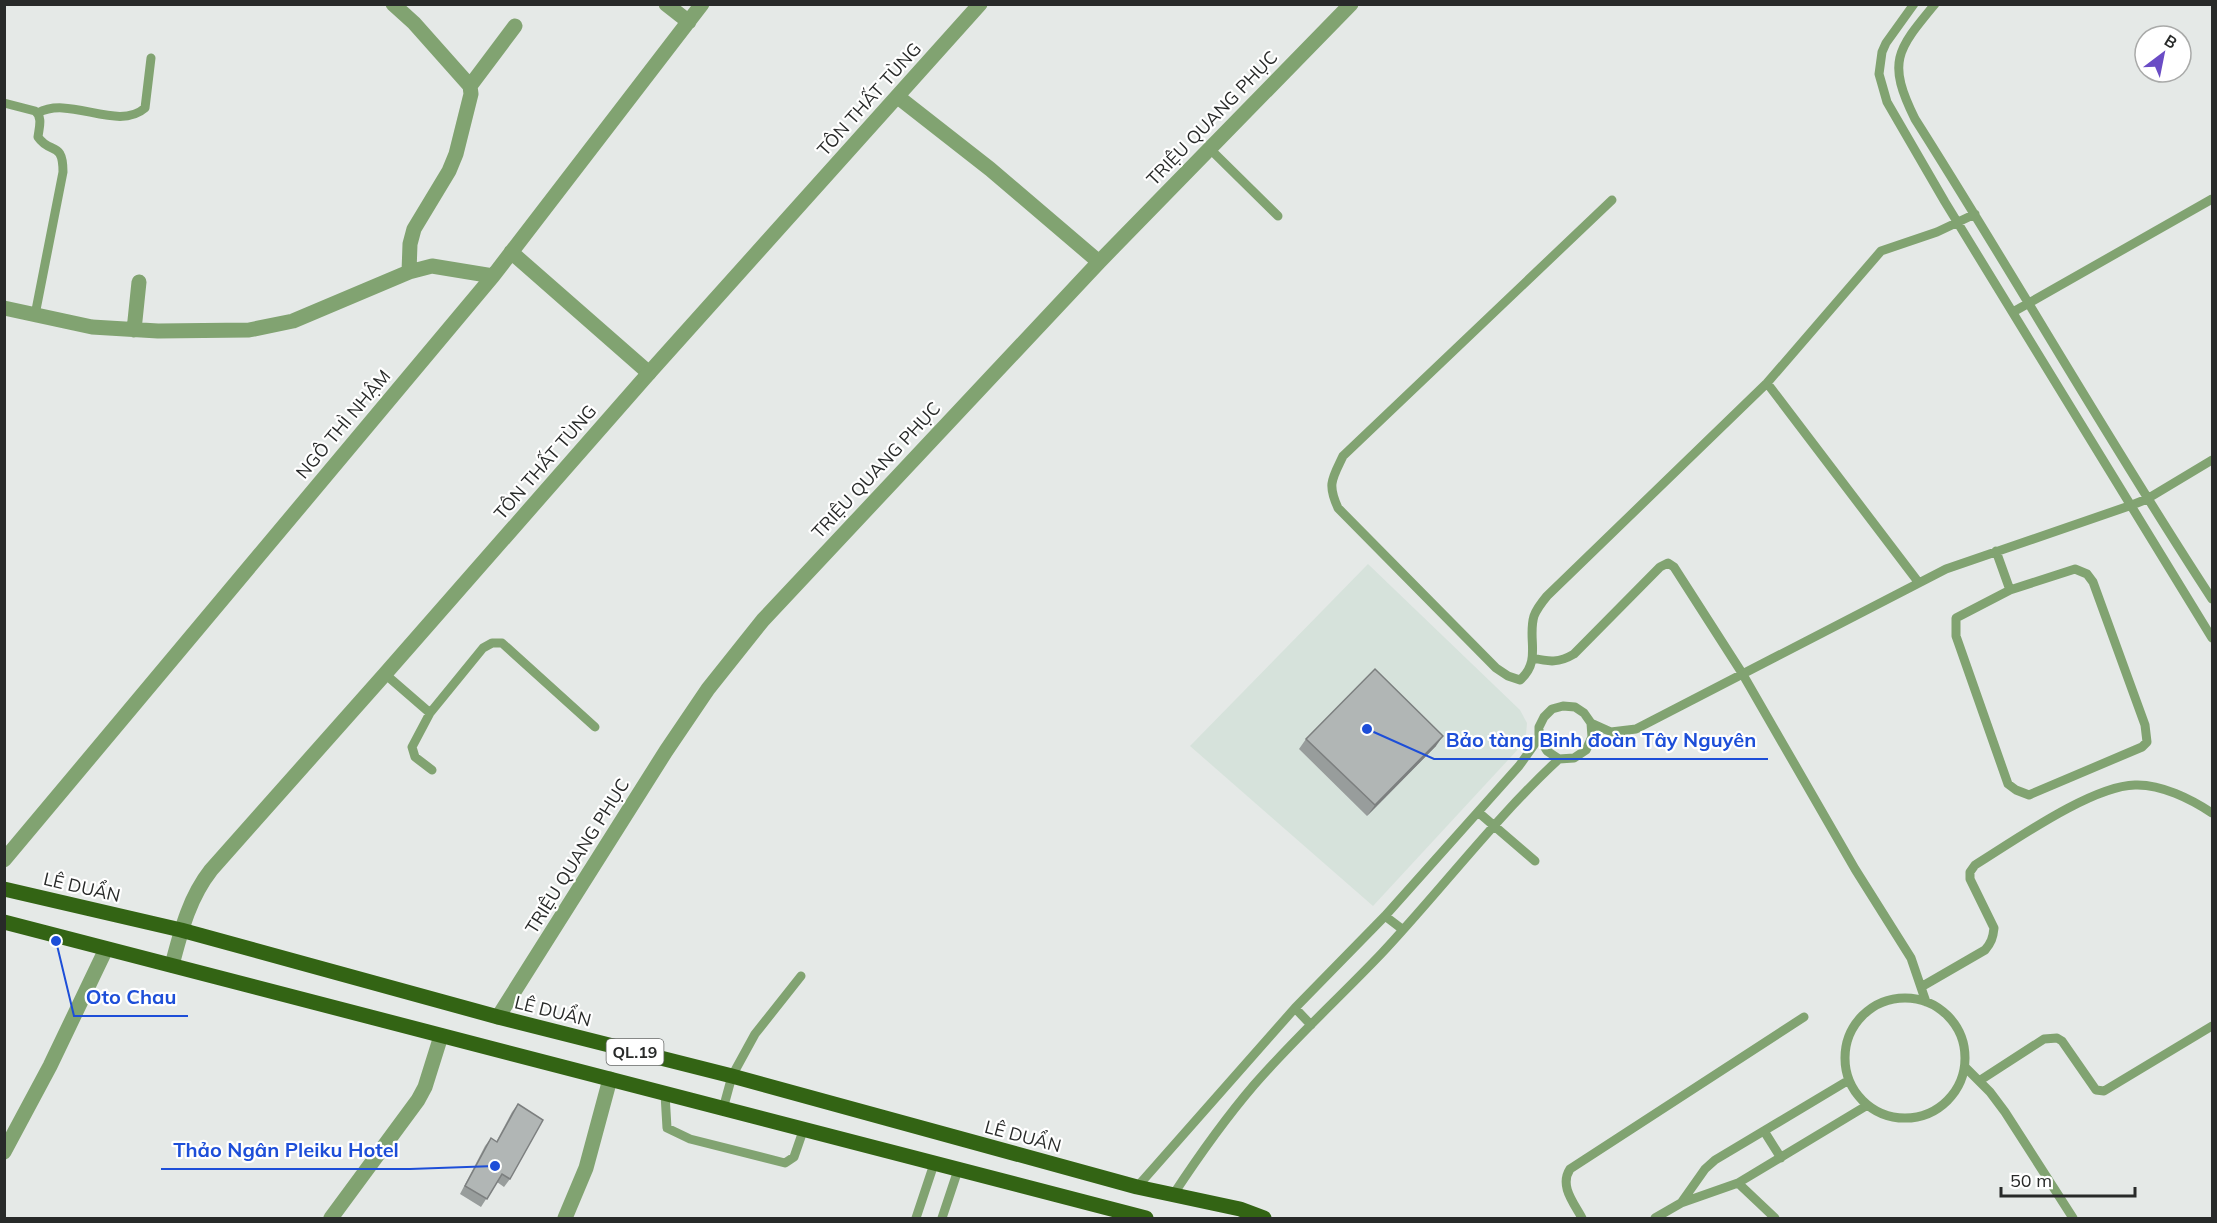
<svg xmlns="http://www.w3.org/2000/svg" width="2217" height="1223" font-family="Mulish,sans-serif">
	<rect width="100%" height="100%" fill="#e5e9e7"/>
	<path fill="#d6e2db" d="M1368 564 1520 710 1527 723 1526 735 1521 746 1373 906 1190 746Z"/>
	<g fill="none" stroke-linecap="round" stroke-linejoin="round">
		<path stroke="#81a371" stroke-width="9" d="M1914 4 1886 43 1882 52 1879 74 1887 102 1945 202 2212 638
			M1935 4C1896 51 1887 62 1915 119 2016 278 2109 442 2212 599
			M4 103 35 111C43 117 39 128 38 137 50 155 63 140 63 172L35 315
			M38 113C69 95 118 132 145 108L151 58
			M1210 149 1278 216
			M1612 200 1343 456C1332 479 1327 484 1338 508L1496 668 1508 676 1520 680C1542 661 1527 639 1534 616 1537 608 1542 602 1547 596L1767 383 1881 251 1937 232 1975 214
			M2013 312 2212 199
			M1767 383 1919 583
			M1996 551 2010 590
			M2075 569 2087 574 2093 582 2145 725 2147 742 2142 747 2029 795 2016 790 2008 784 1956 636V618L2010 590Z
			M1533 658C1549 662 1559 663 1574 654L1660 567 1668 563 1674 567 1742 673 1855 869 1911 958 1926 1002
			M385 674 430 713 483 648 492 643H502L595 727
			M430 713 412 747 415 757 432 770
			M1591 723 1611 732 1636 729 1946 569 2132 505 2147 499 2212 460
			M1478 812 1535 861
			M1385 916 1402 929
			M1921 987 1985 950C1991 943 1993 938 1994 928L1970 879V872L1975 865C2014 841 2091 786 2135 785 2161 784 2191 799 2212 813
			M1845 1058a60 60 0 1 1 120 0a60 60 0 1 1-120 0Z
			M1295 1008 1311 1025
			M1965 1067 1990 1092 2005 1112 2073 1218
			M1979 1081 2044 1039 2057 1038 2062 1041 2096 1090 2104 1091 2212 1026
			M665 1094 667 1128 690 1139 785 1163 794 1157 803 1131
			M723 1109 732 1076 755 1034 801 976
			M1764 1131 1781 1158
			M1738 1183 1775 1218
			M1137 1187 1295 1008 1385 916 1519 766 1539 738V727L1544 717 1552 709 1563 706 1575 707 1584 713 1591 723 1592 737 1586 750 1574 758 1559 759 1547 751 1539 738
			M1173 1195C1198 1157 1224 1120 1254 1085 1294 1039 1339 998 1381 954 1441 890 1495 818 1559 759
			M1681 1203 1705 1169 1715 1160 1849 1080
			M916 1218 934 1164
			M942 1218 958 1170
			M1582 1218C1574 1203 1559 1186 1570 1169L1804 1017
			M1655 1218 1681 1203 1738 1183 1866 1106"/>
		<path stroke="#81a371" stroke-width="15" d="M393 4 414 23 470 86 471 94 456 154 449 171 414 229 410 244 409 272
			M666 4 689 22
			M470 86 515 26
			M898 97 990 169 1099 262
			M511 252 649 373
			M4 308 92 327 158 331 249 330 293 321 409 272 432 266 493 276
			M134 330 139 282
			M4 860 493 276 702 4
			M498 1017 666 751 708 689 763 620 1099 262 1351 4
			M4 1152 50 1066 106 949
			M331 1218 418 1100 425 1087 441 1036
			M565 1218 586 1168 610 1079"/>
		<path stroke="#81a371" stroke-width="15" d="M172 965C181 931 189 898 211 870L385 674 649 373 980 4"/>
		<path stroke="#336414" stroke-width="15" d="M4 889 181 930 498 1017 732 1076 1137 1187 1240 1209 1264 1218
			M4 922 1146 1218"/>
	</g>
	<path fill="#989d9c" d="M1306 739 1436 746 1367 816 1299 749Z
		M518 1104 510 1179 504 1187 497 1182 481 1207 460 1194 485 1146 491 1138 496 1142 512 1112Z"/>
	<path fill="#7c7f7f" d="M1443 736 1436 746 1367 816 1375 805Z"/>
	<path fill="#b1b6b5" stroke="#7c7f7f" stroke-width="1.5" d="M1375 669 1443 736 1375 805 1306 739Z
		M518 1104 543 1120 510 1179 502 1174 487 1199 465 1186 491 1138 497 1142Z"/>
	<g text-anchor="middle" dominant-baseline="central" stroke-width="4.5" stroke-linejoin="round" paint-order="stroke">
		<rect fill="#fff" stroke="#686a69" stroke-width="1.5" x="606.5" y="1039" width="57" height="26" rx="4.5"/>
		<g font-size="16" font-weight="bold" fill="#282a29">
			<text x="635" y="1052">QL.19</text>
		</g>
		<g font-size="18" fill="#282a29" stroke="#fff">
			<text transform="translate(869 99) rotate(-48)">TÔN THẤT TÙNG</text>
			<text transform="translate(1212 118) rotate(-46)">TRIỆU QUANG PHỤC</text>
			<text transform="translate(343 424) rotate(-50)">NGÔ THÌ NHẬM</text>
			<text transform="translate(545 462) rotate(-49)">TÔN THẤT TÙNG</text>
			<text transform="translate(876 470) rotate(-47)">TRIỆU QUANG PHỤC</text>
			<text transform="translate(577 856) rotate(-58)">TRIỆU QUANG PHỤC</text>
			<text transform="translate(82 887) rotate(13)">LÊ DUẨN</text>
			<text transform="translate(553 1011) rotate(14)">LÊ DUẨN</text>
			<text transform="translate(1023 1136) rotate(15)">LÊ DUẨN</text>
		</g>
	</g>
	<path fill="none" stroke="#1d4ed8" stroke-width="2" d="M1367 729L1434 759H1768M56 941L74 1016H188M495 1166L410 1169H161"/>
	<g fill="#1d4ed8" stroke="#fff" stroke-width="2">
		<circle cx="1367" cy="729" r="6"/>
		<circle cx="56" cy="941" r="6"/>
		<circle cx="495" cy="1166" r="6"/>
	</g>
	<g font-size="20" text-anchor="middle" font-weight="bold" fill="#1d4ed8" stroke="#fff" stroke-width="4.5" stroke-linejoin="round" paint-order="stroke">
		<text x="1601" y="747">Bảo tàng Binh đoàn Tây Nguyên</text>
		<text x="131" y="1004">Oto Chau</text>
		<text x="286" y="1157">Thảo Ngân Pleiku Hotel</text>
	</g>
	<rect width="2217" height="1223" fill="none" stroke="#282a29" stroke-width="12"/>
	<g transform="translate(2163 54) rotate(32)"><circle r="28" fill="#ffffff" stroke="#a9aaa9" stroke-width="1.5"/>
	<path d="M0-4.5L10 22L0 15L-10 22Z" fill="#6a4cc5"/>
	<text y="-9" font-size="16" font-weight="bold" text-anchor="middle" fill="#282a29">B</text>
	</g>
	<path d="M2001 1187v9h134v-9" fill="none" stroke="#282a29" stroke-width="3"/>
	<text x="2010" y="1187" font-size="18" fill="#282a29" stroke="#ffffff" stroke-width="4.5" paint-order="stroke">50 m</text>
</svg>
